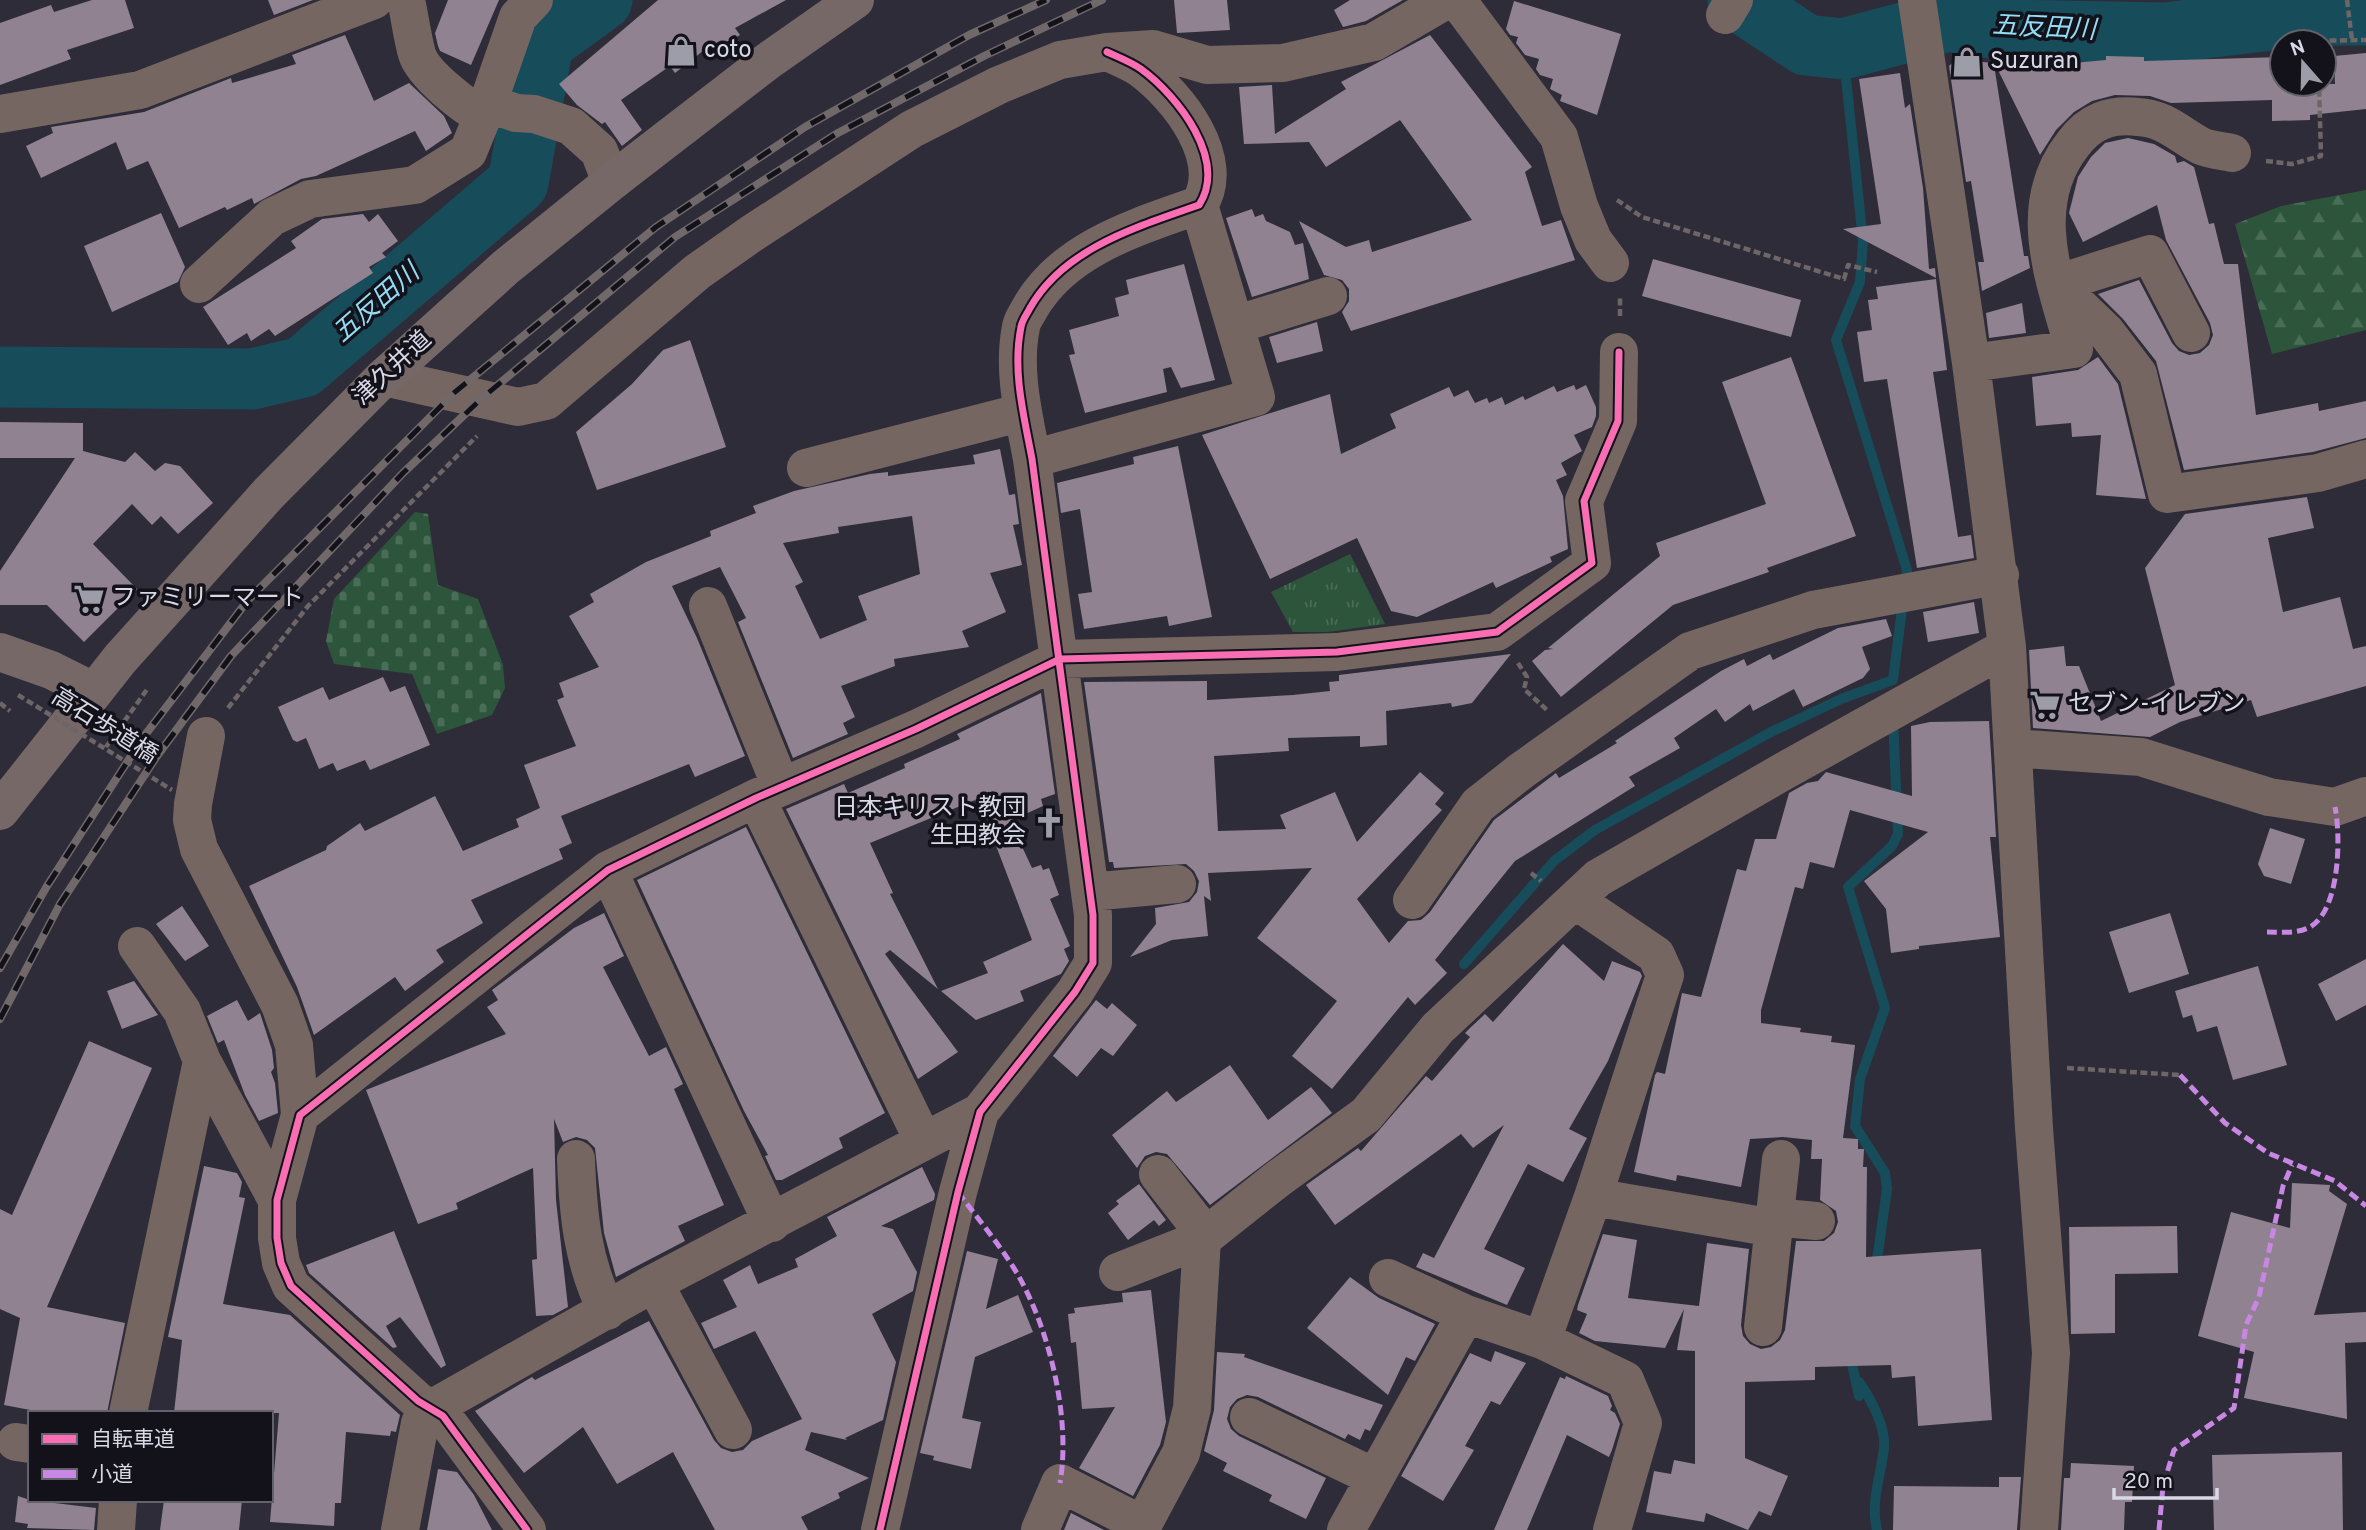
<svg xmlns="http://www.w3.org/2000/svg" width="2366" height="1530" font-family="Overpass,'Noto Sans JP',sans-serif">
	<defs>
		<pattern id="forest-firs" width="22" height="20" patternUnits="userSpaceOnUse" patternTransform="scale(1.75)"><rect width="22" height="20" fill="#2c553c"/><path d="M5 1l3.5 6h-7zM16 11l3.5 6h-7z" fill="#4a6d58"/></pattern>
		<pattern id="cemetery-stones" width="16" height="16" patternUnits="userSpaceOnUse" patternTransform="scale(1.75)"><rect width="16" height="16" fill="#2c553c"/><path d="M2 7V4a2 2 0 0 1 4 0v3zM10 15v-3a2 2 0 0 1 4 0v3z" fill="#4a6d58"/></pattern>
		<pattern id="park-tufts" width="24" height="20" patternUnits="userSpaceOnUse" patternTransform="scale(1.75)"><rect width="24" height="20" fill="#2c553c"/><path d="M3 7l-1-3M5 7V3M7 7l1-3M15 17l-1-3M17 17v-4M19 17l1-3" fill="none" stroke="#4a6d58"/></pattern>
	</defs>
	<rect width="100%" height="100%" fill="#2e2c38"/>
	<path fill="url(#forest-firs)" d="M2366 190V330L2272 354 2235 224 2281 206Z"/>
	<path fill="url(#cemetery-stones)" d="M415 512 428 514 438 585 478 599 503 665 505 688 492 715 437 734 412 674 334 664 326 641 334 599Z"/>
	<path fill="url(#park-tufts)" d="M1350 554 1385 624 1328 632H1293L1271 592Z"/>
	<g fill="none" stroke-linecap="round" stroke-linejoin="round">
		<path stroke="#174c5b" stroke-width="10" d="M1843 49 1863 241 1860 282 1836 340 1907 570 1905 585
			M1464 964 1554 861 1595 830 1769 733 1841 699 1893 680 1903 601
			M1876 1267 1887 1189 1885 1173 1855 1126 1860 1079 1885 1008 1848 887 1892 846 1898 834 1893 718
			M1855 1354 1852 1364 1859 1396
			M1859 1382C1871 1399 1886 1427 1884 1448 1881 1476 1870 1502 1877 1530"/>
		<path stroke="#174c5b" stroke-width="61" d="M1738 0 1806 45 1843 49 1948 21 2006 30 2166 33 2309 15H2366
			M0 377 252 379 303 367 518 183 543 43 602 0"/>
	</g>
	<path fill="#908291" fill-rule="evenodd" d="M92 0H125L134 28 67 50 71 59 0 85V23L51 5 54 12Z
		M268 0H313L274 15Z
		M448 0H499L471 65 440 51 438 46 435 33Z
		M658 0H786L735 28 740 35 716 49 713 43 675 73 670 66 621 100 642 130 622 146 605 122 602 124 577 105 559 84Z
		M1174 0H1227L1230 30 1177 33Z
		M1350 0H1403L1366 21 1343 27 1334 10Z
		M1514 1 1621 34 1597 115 1560 101 1562 95 1550 89 1553 79 1540 75 1536 69 1539 59 1525 55 1516 43 1518 37 1510 35 1506 29Z
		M345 35 374 101 409 83 444 116 452 133 426 151 415 131 316 176 301 179 254 204 252 198 227 210 225 207 179 228 148 161 127 170 116 142 41 178 26 146 53 133 51 127 144 112 231 78 232 83 296 64 292 55Z
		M1430 35 1532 167 1525 172 1542 226 1561 220 1575 260 1351 331 1342 312 1349 301V289L1342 280 1324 275 1299 221 1346 247 1369 240 1372 252 1472 220 1400 120 1326 167 1309 142 1244 144 1239 87 1272 85 1275 134 1346 89 1341 82Z
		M2366 53V109L2310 115V120L2272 121V100L2171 103 2150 96 2115 95 2092 101 2074 112 2056 130 2040 155 1998 70 2106 60V56L2144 57V61L2282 57V84H2335L2334 56Z
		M1957 59 1992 63 1995 71 2024 256H2028L2030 268 1982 291 1978 262H1984L1971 181 1966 182 1949 66Z
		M1900 73 1905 108 1910 104 1923 188 1929 269 1935 268 1936 278 1843 229 1881 224 1859 79Z
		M2128 138 2154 144 2175 156 2177 163 2184 161 2194 167 2209 224 2214 223 2224 264H2238L2256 415 2318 403 2319 411 2366 401V438L2313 452 2184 470 2156 361 2123 319 2098 294 2139 280 2172 343 2179 351 2189 355 2200 353 2209 345 2213 335 2210 323 2166 240 2157 205 2083 242 2069 213 2078 177 2091 157 2105 143Z
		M1252 209 1255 217 1263 214 1266 221 1290 232 1295 245 1303 243 1309 279 1252 297 1226 218Z
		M161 213 185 267 178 282 112 312 84 246Z
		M363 214 369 222 378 214 398 241 382 253 386 257 369 267 373 273 275 336 269 329 251 341 247 333 228 345 203 307 296 248 291 241 322 219Z
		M1653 259 1801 300 1791 337 1642 296Z
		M1184 264 1215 380 1181 388 1171 367 1163 369 1167 392 1085 413 1069 355 1075 354 1069 330 1119 316 1115 298 1129 294 1126 280Z
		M1936 279 1947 370 1933 372 1958 537 1971 535 1974 558 1917 568 1887 379 1864 382 1857 332 1872 330 1868 300 1878 299 1876 287Z
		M2022 303 2026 333 1989 338 1986 313Z
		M1317 322 1323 351 1277 363 1269 337Z
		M690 340 726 447 597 490 576 432 632 384 663 350Z
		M1791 357 1856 536 1767 568 1769 572 1673 605 1561 697 1532 661 1545 650 1553 649 1548 648 1660 556 1656 543 1766 504 1722 382Z
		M2098 357 2118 384 2146 499 2096 495 2101 435 2072 437 2071 423 2036 426 2032 377 2078 370Z
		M1574 385 1576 390 1586 385 1596 407V416L1592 427 1574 435 1582 451 1561 463 1567 475 1556 480 1563 496 1568 549 1550 557 1552 562 1496 588 1493 582 1417 617 1391 611 1357 538 1270 579 1202 435 1330 394 1341 454 1396 428 1390 414 1449 387 1454 397 1468 390 1475 403 1487 398 1489 403 1502 397 1505 405 1523 396 1525 400 1554 386 1557 392Z
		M0 422 83 423V451L125 462 135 452 155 471 165 463 180 466 213 503 178 534 161 516 152 525 132 504 93 544 137 589 84 642 47 605H0V571L75 458H0Z
		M1178 446 1212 617 1169 626 1167 616 1084 629 1078 594 1092 592 1080 509 1061 513 1057 483 1134 464 1133 457Z
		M1000 449 1009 495 1015 494 1019 524 1013 525 1022 565 990 573 1006 612 962 631 969 647 894 659 895 666 841 686 855 717 843 723 848 734 793 758 738 622 746 618 720 567 672 586 697 638 745 756 695 777 689 764 561 816 572 843 559 849 563 859 471 900 483 923 436 950 444 962 405 991 395 977 314 1035 297 987 249 886 326 850 327 846 360 823 365 831 435 796 463 851 519 827 516 819 540 808 524 765 576 746 557 700 564 697 559 683 599 667 569 616 594 602 590 594 646 562 711 536 710 531 756 513 753 506 794 491 870 474 888 472V476L975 464 973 455ZM912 516 920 574 858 596 867 620 820 639 795 586 803 582 783 543 839 533 838 527Z
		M2307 497 2314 528 2268 538 2283 612 2340 597 2353 649 2366 646V686L2257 717 2251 700 2180 722 2150 737 2033 728 2029 650 2064 646 2066 666H2079L2101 721 2175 685 2145 568 2185 514Z
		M1974 602 1979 633 1928 642 1923 612Z
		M1886 619 1892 636 1862 647 1870 669 1863 678 1803 707 1794 689 1753 711 1750 704 1725 722 1716 709 1674 738 1680 748 1629 777 1635 786 1515 861 1435 960 1447 973 1415 1005 1408 997 1332 1089 1292 1056 1337 1001 1257 938 1312 868 1208 873 1211 901 1204 896 1208 936 1172 940 1130 957 1156 924 1155 908 1189 902 1197 892 1199 881 1194 871 1186 864 1114 868 1113 862H1109L1084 682 1207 681V700L1293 695 1330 691 1329 682 1339 681V675L1511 654 1472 703 1452 707 1451 703 1386 711 1387 745 1360 747V736L1288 738 1289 751 1214 756 1218 831 1286 829 1280 815 1335 792 1357 842 1420 772 1444 793 1435 804 1442 810 1357 899 1389 943 1408 921 1421 920 1430 912 1494 820 1556 773 1559 778 1617 743 1615 741 1721 671 1744 659 1747 666 1770 654 1773 660 1838 628Z
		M383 677 390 692 405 686 430 745 370 770 365 760 337 771 333 763 319 769 306 738 297 742 293 740 278 707 323 687 329 700Z
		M1041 693 1055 794 1041 799 1043 806 1010 821 1032 868 1041 865 1043 870 1049 868 1059 895 1050 899 1070 946 1064 949 1069 961 1061 974 1020 991 1024 1001 976 1020 941 991 988 973 983 962 1032 940 990 830 988 831 975 800 870 843 893 893 890 894 938 989 890 950 885 954 958 1052 918 1079 786 809 844 784 848 793 905 768 904 764 960 739 957 734Z
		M1989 721 1996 837H1990L2000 937 1919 946V949L1891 953 1886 909 1864 881 1928 832 1850 810 1834 868 1810 862 1803 889 1795 887 1761 1010V1023L1801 1028 1800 1032 1832 1036 1831 1042 1855 1045 1843 1138 1858 1139V1149H1864L1863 1167H1867L1866 1257 1981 1249 1992 1420 1918 1426 1915 1376 1892 1378 1891 1365 1815 1367V1380L1745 1382V1458L1788 1476 1771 1516 1759 1511 1748 1530 1706 1513 1704 1522 1646 1512 1654 1471 1671 1474 1674 1460 1695 1464V1351L1677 1350 1684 1309 1665 1348 1595 1341 1579 1333 1587 1314 1577 1310 1578 1305 1603 1234 1637 1240 1628 1298 1699 1306 1707 1243 1749 1249 1741 1325 1743 1336 1750 1344 1761 1349 1771 1347 1780 1340 1785 1330 1796 1241H1824L1834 1233 1838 1222 1836 1211 1820 1200 1822 1159H1811L1812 1140 1783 1137 1750 1139 1741 1187 1677 1175 1676 1181 1634 1172 1655 1075 1657 1072 1665 1074 1682 993 1701 997 1737 869 1746 871 1755 839H1776L1789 793 1807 783 1818 781 1826 772 1912 796 1911 726 1930 722Z
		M746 827 885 1113 839 1138 843 1148 782 1180H776L765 1156 768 1155 744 1111 637 880Z
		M2270 828 2305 839 2291 884 2264 876 2258 864Z
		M182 906 209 946 185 961 156 924Z
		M604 913 624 956 603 967 649 1056 666 1047 683 1084 674 1089 724 1205 678 1226 685 1241 616 1277 604 1233 595 1148 587 1140 576 1137 563 1142 554 1119 556 1200 568 1307 553 1315 536 1316 532 1260 537 1259 533 1168 456 1203 458 1209 418 1224 366 1090 506 1034 487 1007 498 1000 492 990 574 928Z
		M2170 913 2189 974 2129 993 2109 932Z
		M1563 944 1604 981 1612 961 1640 972 1642 976 1608 1061 1569 1129 1587 1138 1563 1182 1528 1164 1484 1249 1525 1268 1507 1305 1416 1267 1423 1253 1434 1258 1504 1125 1473 1148 1461 1134 1335 1225 1306 1185 1358 1148 1361 1151 1426 1076 1432 1081 1470 1037 1465 1033 1470 1028 1485 1014 1493 1022Z
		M2366 959V1005L2336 1021 2318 984Z
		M2258 966 2287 1065 2233 1080 2217 1026 2197 1032 2192 1015 2183 1018 2175 991Z
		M134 981 158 1015 122 1029 107 991Z
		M237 1000 248 1021 260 1013 272 1050 274 1068 271 1072 275 1083 278 1113 259 1121 245 1095 224 1040 218 1043 207 1016Z
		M1096 1000 1107 1009 1112 1003 1137 1025 1113 1056 1101 1048 1077 1077 1053 1056Z
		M89 1041 152 1068 47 1307 125 1323 107 1413H46L4 1405 20 1318 0 1309V1209L12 1215Z
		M1230 1065 1268 1120 1311 1087 1332 1113 1210 1205 1167 1154 1156 1152 1145 1156 1137 1168 1112 1135 1167 1091 1176 1102Z
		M204 1166 237 1173 242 1182 239 1197 245 1198 223 1304 290 1315 400 1415 396 1432 391 1431 390 1436 346 1432 341 1503H335L334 1526 270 1522 279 1413H174L182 1340 168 1337Z
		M922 1167 935 1194 934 1200 881 1226 893 1229 917 1272 913 1291 872 1314 896 1362 883 1420 845 1438 847 1440 811 1432 805 1450 869 1478 838 1493 840 1498 801 1517 808 1530H715L673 1452 617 1484 583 1427 524 1473 475 1411 532 1377 535 1380 649 1321 714 1440 721 1448 732 1452 743 1450 752 1441 802 1419 755 1331 714 1349 701 1323 737 1307 723 1280 750 1265 758 1284 798 1267 795 1259 837 1236 827 1217Z
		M2292 1183 2330 1185 2329 1191 2347 1204 2314 1315 2366 1312V1342L2345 1343 2347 1419 2244 1398 2254 1352 2198 1336 2231 1212 2290 1228Z
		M1139 1184 1166 1220 1159 1226 1154 1220 1128 1240 1108 1213 1119 1204 1116 1201Z
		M2177 1226 2178 1273 2115 1274V1333L2071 1334 2069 1227Z
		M394 1231 446 1365 441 1368 400 1317 386 1326 397 1347 393 1348 309 1273 306 1265Z
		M967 1251 998 1259 986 1309 1018 1295 1033 1332 975 1357 962 1418 981 1422 971 1469 933 1460 934 1456 920 1453Z
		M1350 1277 1379 1298 1435 1324 1415 1361 1406 1357 1388 1395 1307 1328Z
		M1151 1290 1166 1422 1160 1445 1133 1496 1079 1468 1115 1407 1082 1409 1076 1342 1071 1343 1068 1314 1075 1313 1074 1308 1123 1302 1122 1293Z
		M1495 1351 1526 1363 1500 1405 1491 1401 1465 1446 1474 1450 1443 1501 1401 1476 1470 1353 1491 1362Z
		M1217 1352 1245 1354 1244 1357 1383 1405 1370 1431 1365 1429 1360 1440 1348 1434 1345 1439 1258 1397 1247 1395 1237 1399 1230 1407 1227 1419 1231 1429 1239 1436 1326 1478 1306 1519 1269 1501 1272 1495 1223 1471 1227 1463 1204 1451 1214 1410Z
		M1566 1376 1608 1396 1612 1406 1610 1410 1615 1413 1620 1424 1612 1450 1609 1457 1567 1435 1527 1530H1494L1560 1377 1565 1379Z
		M2342 1452 2343 1530H2214L2212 1455Z
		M2071 1463 2134 1466 2132 1502H2125L2124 1530H2061L2064 1478H2070Z
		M438 1469 457 1472 474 1495 492 1530H427Z
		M1999 1477H2021L2017 1530H1893L1894 1486 1999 1487Z
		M18 1496 30 1500 96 1508 94 1530 27 1528 28 1524 15 1522Z
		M164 1500H242L239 1530H160Z
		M1071 1513 1104 1530H1064Z"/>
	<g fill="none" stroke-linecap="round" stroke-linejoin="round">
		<path stroke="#6e6567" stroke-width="4.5" stroke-dasharray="7 3.5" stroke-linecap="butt" d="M2347 0 2352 40
			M2298 41 2366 40
			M2266 161 2292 164 2321 156 2319 84
			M1617 200 1642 217 1844 279 1848 265 1877 272
			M1620 316V297
			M1518 663 1527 677 1524 689 1547 710
			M0 703 10 711
			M228 708 308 606 477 436
			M106 747 148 688
			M1531 873 1541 881
			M2067 1068 2180 1075"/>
		<path stroke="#756662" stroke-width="38" d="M406 0C410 18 412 36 417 54 423 74 465 107 483 116
			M534 0 518 17 488 103 516 113 534 114 571 126 599 151 608 174 615 179
			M1457 0 1559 137 1579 206 1593 240 1610 263
			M1917 0 1971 363 2007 647 2034 1128 2051 1353 2039 1530
			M1725 15 1734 0
			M0 114 140 90 374 0
			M199 284 272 217 310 199 415 185 468 152 488 103
			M1235 325 1328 296
			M2191 333 2150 254 2056 284 2106 332 2138 374 2167 494 2318 473 2366 459
			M1971 363 2074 349C2055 280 2024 206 2073 144 2090 121 2110 114 2138 117 2164 118 2180 135 2201 146 2210 150 2223 151 2232 153
			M384 377 518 407 546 401 697 272 751 234 912 129 999 85 1060 60 1107 52 1153 49 1207 65 1283 63 1374 42 1446 0
			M1032 459 1256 397 1199 205
			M806 468 1023 412
			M708 606 781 787
			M206 736 193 804 192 820 199 849 280 1005 294 1045 300 1115
			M2013 748 2141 757 2269 797 2335 807 2366 796
			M756 798 923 1140
			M608 870 772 1223
			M1090 892 1177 884
			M1412 900 1478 805 1521 771 1690 651 1813 610 2000 575
			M137 946 182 1011 202 1061 277 1200
			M576 1159C578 1213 582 1261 607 1311
			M1158 1174 1206 1236
			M1593 1197 1774 1228
			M1775 1217 1816 1221
			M1118 1272 1202 1239 1279 1178 1366 1115 1438 1028 1598 878 1784 771 2007 647
			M1388 1278 1466 1314
			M654 1283 733 1430
			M1763 1327 1781 1159
			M1542 1340 1593 1197 1665 975 1656 955 1575 900
			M128 1413 202 1061
			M1249 1417 1374 1477
			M16 1442 30 1444
			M116 1530 118 1500
			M400 1530 420 1423 431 1409 654 1283 980 1112
			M527 1530 443 1416 418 1401 291 1286 281 1263 277 1238V1200L300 1115 608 870 756 798 916 729 1060 659 1337 652 1497 632 1592 563 1584 501 1618 421 1619 352
			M880 1530 958 1192 980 1112 1075 992 1093 963V915L1032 459C1024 416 1012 371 1021 327 1022 320 1027 314 1030 308 1064 248 1137 227 1199 205 1228 160 1178 96 1141 69 1131 62 1118 57 1107 52
			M1040 1530 1060 1483 1143 1525
			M1140 1530 1181 1453 1192 1408 1202 1239
			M1346 1530 1466 1314 1542 1340 1625 1380 1643 1423 1612 1530"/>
		<path stroke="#756866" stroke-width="38" d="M0 652 51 670 93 691
			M0 811 120 659 269 493 384 377 506 267 615 179 768 61 855 0"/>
		<g stroke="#706869" stroke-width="8">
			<path id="rail" d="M0 968 47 886 142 739 248 600 455 392 656 227 805 127 969 35 1046 0
				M0 1019 60 904 157 756 231 656 403 473 481 399 675 237 836 134 984 56 1102 0"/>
		</g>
		<use href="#rail" stroke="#13121b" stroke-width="5" stroke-dasharray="16" stroke-linecap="butt"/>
		<path stroke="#6e6567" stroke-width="4.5" stroke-dasharray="7 3.5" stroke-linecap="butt" d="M18 695 172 790"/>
		<path stroke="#c787e3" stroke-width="5" stroke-dasharray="10 5" stroke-linecap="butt" d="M2267 932C2281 932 2297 934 2310 927 2340 910 2341 837 2335 807
			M2180 1075 2225 1123 2268 1153 2335 1181 2366 1206
			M958 1192C978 1219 1001 1246 1018 1275 1050 1331 1071 1419 1060 1483
			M2159 1530 2163 1486 2174 1450 2234 1408 2246 1325 2259 1297 2283 1186 2292 1165"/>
		<g stroke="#13121b" stroke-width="11">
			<path id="cycleway" d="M527 1530 443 1416 418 1401 291 1286 281 1263 277 1238V1200L300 1115 608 870 756 798 916 729 1060 659 1337 652 1497 632 1592 563 1584 501 1618 421 1619 352
				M880 1530 958 1192 980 1112 1075 992 1093 963V915L1032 459C1024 416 1012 371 1021 327 1022 320 1027 314 1030 308 1064 248 1137 227 1199 205 1228 160 1178 96 1141 69 1131 62 1118 57 1107 52"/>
		</g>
		<use href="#cycleway" stroke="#f96db3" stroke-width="7"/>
	</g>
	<defs>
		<g id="shop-bare" transform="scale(2.415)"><path d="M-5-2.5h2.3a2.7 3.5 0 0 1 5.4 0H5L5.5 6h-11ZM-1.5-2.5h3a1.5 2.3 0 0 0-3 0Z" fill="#9d9ca9" stroke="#13121b" stroke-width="2.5" paint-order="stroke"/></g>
		<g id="supermarket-bare" transform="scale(2.415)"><path d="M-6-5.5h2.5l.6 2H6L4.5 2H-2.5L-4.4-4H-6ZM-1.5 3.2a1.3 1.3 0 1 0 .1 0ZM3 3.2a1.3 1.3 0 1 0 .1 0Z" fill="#9d9ca9" stroke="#13121b" stroke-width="2.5" paint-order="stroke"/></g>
		<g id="church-bare" transform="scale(2.415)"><path d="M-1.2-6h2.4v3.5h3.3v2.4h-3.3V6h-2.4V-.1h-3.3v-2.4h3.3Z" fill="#9d9ca9" stroke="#13121b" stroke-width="2.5" paint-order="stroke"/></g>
	</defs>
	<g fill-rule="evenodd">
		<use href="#shop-bare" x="681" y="51"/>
		<use href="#shop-bare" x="1967" y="62"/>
		<use href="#supermarket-bare" x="89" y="599"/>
		<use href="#supermarket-bare" x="2045" y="705"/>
		<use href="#church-bare" x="1049" y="823"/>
	</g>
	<g text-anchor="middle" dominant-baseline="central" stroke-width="7" stroke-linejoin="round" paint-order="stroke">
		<g font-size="24" fill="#d9d8e6" stroke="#13121b" text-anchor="start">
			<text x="704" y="51">coto</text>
			<text x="1990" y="62">Suzuran</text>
			<text x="112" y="599">ファミリーマート</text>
			<text x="2068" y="705">セブン-イレブン</text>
			<text x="1026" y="809" text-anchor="end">日本キリスト教団<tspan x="1026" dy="28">生田教会</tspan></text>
		</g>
		<g font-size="24" fill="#d9d8e6" stroke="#13121b">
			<text transform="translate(393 369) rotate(-43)">津久井道</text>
			<text transform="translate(104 727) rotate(32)">高石歩道橋</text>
		</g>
		<g font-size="26" font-style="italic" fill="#92ddf5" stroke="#13121b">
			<text transform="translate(2044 29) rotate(3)">五反田川</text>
			<text transform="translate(377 304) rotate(-41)">五反田川</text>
		</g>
	</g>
	<rect x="28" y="1411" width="245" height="91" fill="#13121b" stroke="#62616c" stroke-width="2"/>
	<rect x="42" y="1434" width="35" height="10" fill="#f96db3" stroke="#62616c" stroke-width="2"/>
	<text x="91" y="1446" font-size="21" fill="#d9d8e6">自転車道</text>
	<rect x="42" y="1469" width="35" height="10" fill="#c787e3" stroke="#62616c" stroke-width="2"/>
	<text x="91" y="1481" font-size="21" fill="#d9d8e6">小道</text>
	<g transform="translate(2303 63) rotate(340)"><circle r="33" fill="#13121b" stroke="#62616c" stroke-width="2"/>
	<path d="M0-5L12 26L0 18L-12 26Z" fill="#9d9ca9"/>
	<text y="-10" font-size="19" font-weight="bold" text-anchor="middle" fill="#d9d8e6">N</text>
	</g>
	<path d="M2114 1488v10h103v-10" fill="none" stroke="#d9d8e6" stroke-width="3.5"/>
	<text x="2124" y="1488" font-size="21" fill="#d9d8e6" stroke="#13121b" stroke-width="5" paint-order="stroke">20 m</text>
</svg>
